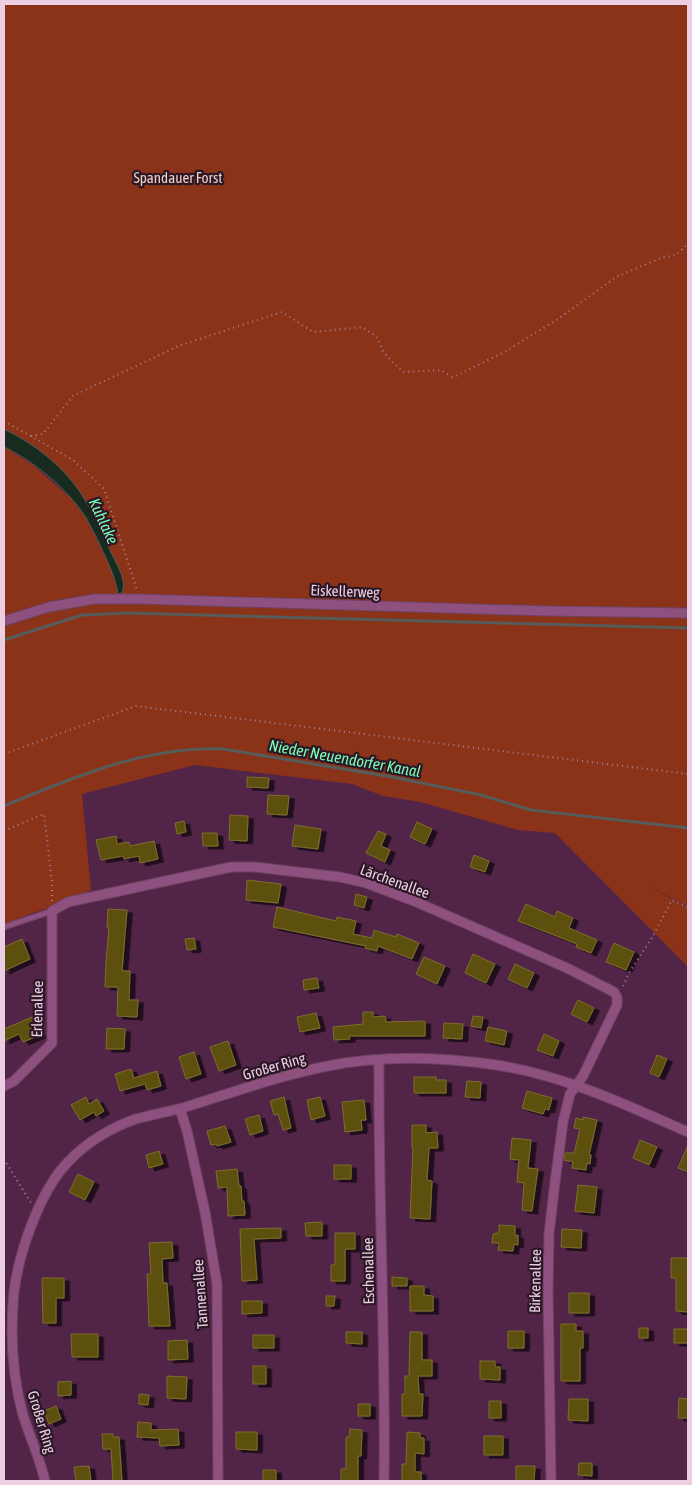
<svg xmlns="http://www.w3.org/2000/svg" width="692" height="1485" font-family="'Asap Condensed',sans-serif">
	<defs>
		<filter id="shadow"><feDropShadow dx="5.5" dy="3" stdDeviation="0" flood-color="#0009"/></filter>
	</defs>
	<rect width="100%" height="100%" fill="#522447"/>
	<path fill="#8a3319" d="M4 4H688V907L642 882 688 908V967L555 833 518 830 420 802 383 796 352 784 195 765 82 794 91 890 68 902 33 913 4 924V624L107 595 60 599 4 616V447L33 465 72 499 86 518 115 577 118 593 122 577 88 504 37 448 18 436 4 429Z"/>
	<path fill="#172b1f" stroke="#575c5a" d="M4 429C33 443 62 465 80 492 92 510 100 530 110 550 115 562 128 580 122 593L118 594C115 576 108 563 101 547 96 537 91 526 85 516 66 488 35 462 4 447Z"/>
	<g fill="none" stroke-linecap="round" stroke-linejoin="round">
		<path stroke="#575c5a" stroke-width="3" d="M4 640 82 615 127 613 688 628
			M4 806C75 777 145 746 223 749L392 777 481 795 531 810 688 828"/>
	</g>
	<path fill="#5d5008" stroke="#7c6e2f" filter="url(#shadow)" d="M247 777 269 778 268 788 247 787Z
		M268 795 289 796 287 815 267 814Z
		M230 815 248 816 247 841 229 840Z
		M184 821 186 832 177 834 175 823Z
		M417 822 432 829 425 844 410 837Z
		M295 825 321 829 318 849 292 846Z
		M378 831 386 834 381 846 390 850 385 862 366 853Z
		M202 833H217L218 846H203Z
		M116 836 117 844 129 842 130 846 154 841 158 859 140 863 139 856 124 859 123 856 101 860 96 840Z
		M474 855 489 861 485 872 470 867Z
		M247 880 281 884 278 903 246 900Z
		M356 894 367 897 364 908 354 905Z
		M526 904 555 917 557 911 573 918 569 928 597 940 591 953 576 947 577 944 518 921Z
		M277 907 336 921 337 917 356 921 353 934 372 938 374 930 396 937 397 934 419 943 412 959 378 946 377 951 365 948 366 946 273 927Z
		M108 909 127 910 122 971H130L129 1000H138L137 1017 117 1016 118 987H105L106 962 109 928H107Z
		M194 938 196 949 187 950 185 939Z
		M22 939 30 959 4 971V947Z
		M614 943 634 952 626 970 606 962Z
		M473 954 495 964 486 983 465 973Z
		M424 957 445 966 437 984 416 974Z
		M515 964 534 973 527 988 508 979Z
		M317 978 319 988 304 990 303 980Z
		M578 1000 594 1008 587 1022 571 1014Z
		M363 1012H373V1017L385 1016 386 1022 425 1021V1036H349L350 1039 334 1040 333 1027 363 1024Z
		M316 1013 320 1028 300 1032 297 1017Z
		M473 1016 483 1017 481 1028 471 1026Z
		M32 1017 40 1035 23 1042 19 1034 4 1041V1029Z
		M444 1023 463 1024 462 1039 443 1038Z
		M488 1027 507 1031 504 1045 485 1041Z
		M107 1028 125 1029 124 1049H106Z
		M544 1034 559 1041 553 1056 537 1050Z
		M228 1041 236 1065 219 1071 210 1047Z
		M194 1052 201 1074 186 1079 179 1057Z
		M657 1055 667 1059 659 1077 650 1073Z
		M131 1069 134 1078 157 1071 161 1086 147 1090 145 1084 120 1091 115 1074Z
		M414 1077H436V1080H446V1093H414Z
		M467 1081 481 1082 480 1098 465 1097Z
		M527 1091 552 1098 549 1110 545 1109 543 1114 522 1108Z
		M86 1097 89 1104 97 1099 104 1111 96 1116 94 1112 80 1120 71 1105Z
		M284 1097 291 1128 283 1130 278 1114 274 1115 270 1101Z
		M320 1097 325 1116 311 1120 307 1100Z
		M364 1100 366 1120H361L362 1130 345 1132 342 1102Z
		M259 1115 263 1131 250 1135 245 1119Z
		M583 1117 597 1120 589 1155H591L590 1164 587 1163 586 1170 572 1168 573 1162 564 1160 565 1153H574L580 1129 574 1128 576 1118 583 1120Z
		M412 1125H426V1133L437 1132 438 1148H429L427 1180 432 1181 430 1219 410 1218 413 1148H412Z
		M225 1126 231 1142 217 1146 216 1144 211 1145 207 1131Z
		M512 1138 531 1140 528 1168 538 1169 532 1211 522 1210 524 1183 517 1182 519 1160 510 1159Z
		M640 1140 657 1147 649 1165 633 1158Z
		M688 1145V1172L678 1168Z
		M159 1151 163 1164 149 1168 146 1155Z
		M334 1165H351V1179H334Z
		M237 1169 239 1186H241L242 1201H244L245 1215 228 1216 227 1187 218 1188 216 1171Z
		M78 1174 94 1182 85 1200 69 1192Z
		M578 1185 597 1187 594 1213 575 1211Z
		M322 1222V1236H306L305 1223Z
		M499 1225 515 1226V1236L518 1235V1245L514 1244 513 1251 498 1250 499 1243H492L493 1234 499 1233Z
		M281 1228V1238L254 1239 257 1280 242 1281 240 1229Z
		M562 1229 582 1230 581 1248 561 1247Z
		M335 1233H355V1249H345V1281H331V1265H335Z
		M172 1242 173 1258 162 1259 163 1283H167L170 1326H149L147 1274H151L149 1243Z
		M671 1258H688V1312L676 1311V1278H671Z
		M392 1277 407 1278V1286H392Z
		M42 1278H64V1298H56V1323H43Z
		M410 1286H424V1295L433 1296V1311H410Z
		M569 1293H589V1313H569Z
		M326 1296H335L334 1306H326Z
		M242 1301H262V1313L242 1314Z
		M561 1324H576V1331H583V1348H580V1381H561Z
		M639 1328H648V1338H639Z
		M674 1329H688V1343H674Z
		M508 1331H524V1348H508Z
		M346 1332H362V1344L346 1343Z
		M410 1332H422V1360H432V1376H418L419 1394H423L422 1416H402V1394H405V1376H409Z
		M71 1334H98V1357H72Z
		M253 1335H274V1348H253Z
		M187 1340 188 1359 168 1360V1341Z
		M480 1361H495V1367H500V1380L480 1379Z
		M253 1366H266V1384H253Z
		M167 1376 187 1377 186 1399 167 1398Z
		M71 1381V1395L58 1396V1382Z
		M139 1394 149 1395 148 1405 139 1404Z
		M679 1398 688 1399V1418H678Z
		M569 1399H588V1421L568 1420Z
		M489 1401H501V1418H489Z
		M358 1404H370V1416H358Z
		M56 1406 61 1419 49 1424 44 1411Z
		M138 1422 151 1423V1430L178 1429 179 1445 160 1446 159 1438 137 1437Z
		M350 1429 362 1430 361 1456H358V1481H341V1469H346V1437H349Z
		M236 1432H257V1450L236 1449Z
		M407 1432 420 1433V1438H424V1454L415 1453V1472H421V1481H402V1464H406Z
		M102 1434H113V1437H119L122 1481H113L111 1449H103Z
		M484 1436H503V1455H484Z
		M579 1463H592V1476L578 1475Z
		M89 1466 91 1481H76L74 1467Z
		M516 1466H535L534 1481H516Z
		M263 1470H276V1481H263Z"/>
	<g fill="none" stroke-linecap="round" stroke-linejoin="round">
		<g stroke="#6e4363" stroke-width="7">
			<path id="lane" d="M4 927 52 911"/>
		</g>
		<g stroke="#6e4363" stroke-width="11">
			<path id="street" d="M4 621 49 607 94 599H140L548 611 688 613
				M379 1060C378 1200 386 1341 384 1481
				M4 1086 14 1081 52 1043V911L68 902 231 867H255L340 877 366 883 414 901 567 968 614 992 617 997V1005L583 1076 570 1094 563 1122 555 1182 549 1234 548 1290 551 1481
				M180 1109 187 1131 205 1212 217 1284 218 1481
				M45 1481C40 1459 30 1437 23 1415 12 1375 10 1333 14 1292 19 1252 40 1190 69 1161 87 1142 112 1127 136 1119 154 1114 172 1111 189 1106 237 1091 284 1074 333 1065 386 1055 443 1057 496 1065 564 1075 626 1105 688 1132"/>
		</g>
		<path stroke="#a6819c" stroke-width="2" stroke-dasharray="1 4" stroke-linecap="butt" d="M4 421 73 460 104 489 137 590
			M31 436 43 434 73 396 100 383 181 345 282 312 313 332 362 327 376 336 384 353 403 372 441 370 452 377 458 375 506 351 558 319 616 277 661 258 676 255 688 244
			M4 754 136 706 688 774
			M4 831 44 814 52 883V901
			M623 986 629 973 653 936 672 900 688 907
			M4 1159 31 1203"/>
		<use href="#lane" stroke="#8e507e" stroke-width="4.5"/>
		<use href="#street" stroke="#8e507e" stroke-width="9"/>
	</g>
	<g text-anchor="middle" dominant-baseline="central" stroke-width="4.5" stroke-linejoin="round" paint-order="stroke">
		<g font-size="15" fill="#eecdc3" stroke="#2c1726">
			<text x="178" y="177">Spandauer Forst</text>
		</g>
		<g font-size="15" fill="#eccfe3" stroke="#2c1726">
			<text transform="translate(345 591) rotate(2)">Eiskellerweg</text>
			<text transform="translate(395 881) rotate(20)">Lärchenallee</text>
			<text transform="translate(37 1009) rotate(-89)">Erlenallee</text>
			<text transform="translate(274 1066) rotate(-16)">Großer Ring</text>
			<text transform="translate(368 1271) rotate(-91)">Eschenallee</text>
			<text transform="translate(535 1281) rotate(-89)">Birkenallee</text>
			<text transform="translate(200 1294) rotate(-94)">Tannenallee</text>
			<text transform="translate(42 1422) rotate(73)">Großer Ring</text>
		</g>
		<g font-size="16" font-style="italic" fill="#76ffb4" stroke="#2c1726">
			<text transform="translate(104 521) rotate(65)">Kuhlake</text>
			<text transform="translate(345 758) rotate(10)">Nieder Neuendorfer Kanal</text>
		</g>
	</g>
	<rect width="692" height="1485" fill="none" stroke="#eccfe3" stroke-width="10"/>
</svg>
